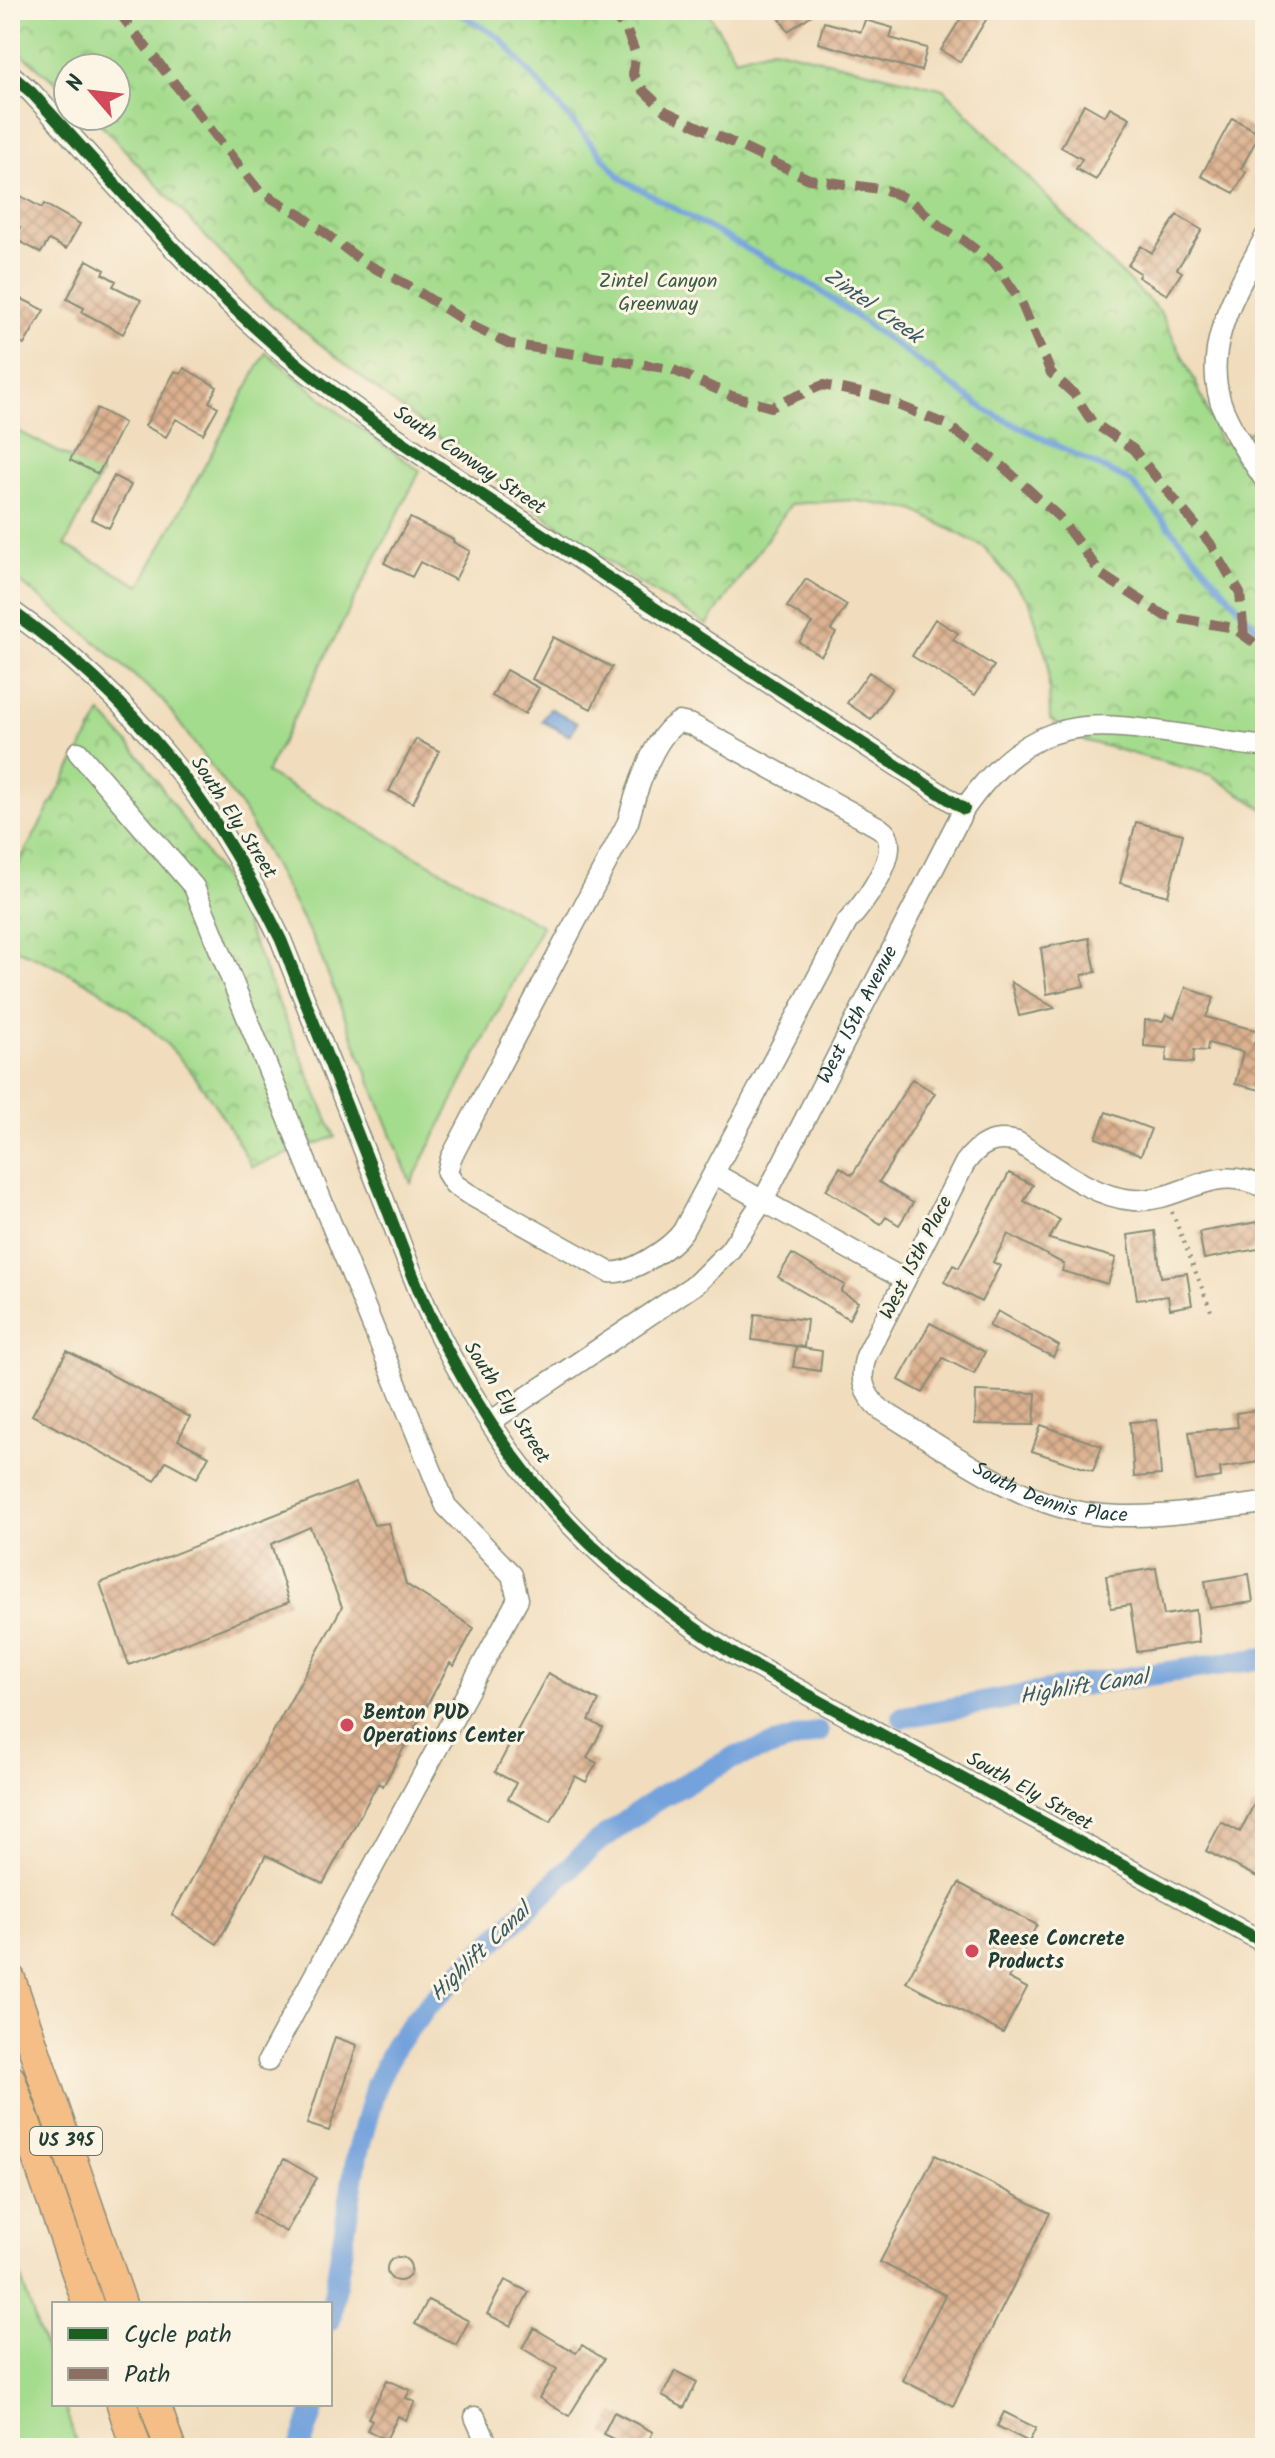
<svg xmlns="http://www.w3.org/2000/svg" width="1275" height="2458" font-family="Kalam,sans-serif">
	<defs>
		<pattern id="park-crowns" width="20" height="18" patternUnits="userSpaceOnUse" patternTransform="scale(2)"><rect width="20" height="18" fill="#a4dc8d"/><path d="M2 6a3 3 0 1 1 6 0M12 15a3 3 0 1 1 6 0" fill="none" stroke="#85b474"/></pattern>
		<pattern id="water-waves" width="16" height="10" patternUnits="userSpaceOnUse" patternTransform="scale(2)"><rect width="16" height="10" fill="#73a2dc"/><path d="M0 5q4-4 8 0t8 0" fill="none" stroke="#5e85b3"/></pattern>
		<pattern id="building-cross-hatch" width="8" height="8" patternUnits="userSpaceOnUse" patternTransform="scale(2)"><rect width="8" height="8" fill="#dcb190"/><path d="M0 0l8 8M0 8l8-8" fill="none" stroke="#b29176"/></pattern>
	</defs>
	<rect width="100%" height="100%" fill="#fcf5e5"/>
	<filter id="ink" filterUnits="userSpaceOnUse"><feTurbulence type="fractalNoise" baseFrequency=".0125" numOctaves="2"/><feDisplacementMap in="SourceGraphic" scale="16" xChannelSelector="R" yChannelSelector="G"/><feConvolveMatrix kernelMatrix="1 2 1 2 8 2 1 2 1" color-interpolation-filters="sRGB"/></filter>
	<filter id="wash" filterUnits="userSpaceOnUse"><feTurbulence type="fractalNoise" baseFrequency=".006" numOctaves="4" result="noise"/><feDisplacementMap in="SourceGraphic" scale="32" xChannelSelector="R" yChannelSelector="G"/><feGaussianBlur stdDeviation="1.8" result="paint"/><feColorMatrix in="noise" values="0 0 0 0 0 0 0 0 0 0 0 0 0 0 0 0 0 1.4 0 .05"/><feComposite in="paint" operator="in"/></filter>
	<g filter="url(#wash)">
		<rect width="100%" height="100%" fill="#f1ddbd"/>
		<path fill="#a4dc8d" stroke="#628c60" stroke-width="2" d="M266 352 341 414 420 471 266 773 542 926 411 1183 317 947 244 811 163 701 90 637 10 574V427L101 474 65 545 140 586Z
			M10 2246 54 2376V2404H64L78 2448H10Z"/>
		<path fill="url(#park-crowns)" stroke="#628c60" stroke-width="2" d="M10 10H707L735 58 773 48 944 89 1103 256 1159 310 1195 381 1221 444 1262 427 1265 430V810L1211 775 1079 739 1050 719 1048 662 1030 602 984 547 914 510 852 500 791 504 707 625 633 579 512 492 391 401 264 299 93 116H116V68H68V93L10 44Z
			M101 713 143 760 232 892 335 1137 252 1167C190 1053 133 993 10 947V879Z"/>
		<path fill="url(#water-waves)" stroke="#497088" stroke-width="2" d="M550 708 577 723 570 736 542 721Z"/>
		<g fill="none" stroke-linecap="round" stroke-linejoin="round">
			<path stroke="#73a2dc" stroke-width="6" d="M454 10 500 38 622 179 815 287 989 412 1131 482 1265 638"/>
			<path stroke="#73a2dc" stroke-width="22" d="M903 1717 1099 1682 1265 1658
				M330 2320 357 2155 376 2085 396 2044 427 2006 592 1846 659 1798 733 1758 818 1732
				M300 2448 315 2404"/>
		</g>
		<g id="blocks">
			<path fill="url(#building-cross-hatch)" d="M774 10H819L788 31Z
				M966 10H992L960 62 941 50Z
				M865 20 893 28 890 38 927 48 921 71 818 43 824 22 861 32Z
				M1084 104 1105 116 1110 107 1130 118 1096 180 1076 169 1082 159 1061 147Z
				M1232 118 1260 133 1241 169 1246 172 1234 193 1201 176Z
				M17 194 42 208 44 204 80 224 66 249 49 240 41 253 14 238 20 227 10 221V206Z
				M1177 215 1202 230 1177 269 1182 272 1167 295 1138 277 1140 273 1128 265 1141 246 1152 253Z
				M87 260 105 270 103 274 116 281 113 286 141 300 123 334 82 312 84 308 67 299Z
				M16 296 44 310 24 345 10 337V306Z
				M184 368 217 387 209 402 218 407 203 434 176 419 166 437 145 426 175 371 181 374Z
				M97 408 124 423 98 474 70 460Z
				M114 476 131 485 109 528 91 519Z
				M410 518 454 540 453 542 470 551 455 580 420 562 412 577 384 563Z
				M806 579 847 605 831 630 836 633 821 656 799 642 812 623 787 607Z
				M935 619 958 633 953 640 994 666 975 695 912 656Z
				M553 637 612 667 591 709 532 679Z
				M506 670 539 688 525 714 492 696Z
				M869 672 892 688 871 719 847 703Z
				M416 739 439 751 413 803 389 791Z
				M1136 822 1183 834 1168 896 1120 883Z
				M1089 938 1096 972 1082 975 1084 986 1047 994 1041 948Z
				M1011 982 1055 1008 1019 1016Z
				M1186 987 1214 998 1206 1017 1258 1031 1254 1044 1265 1049V1091L1235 1084 1243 1052 1208 1043 1207 1051 1194 1050 1193 1063 1166 1061 1167 1048 1144 1046 1145 1020 1163 1021 1166 1014 1174 1018Z
				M912 1079 935 1093 879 1182 913 1203 899 1225 886 1217 881 1224 826 1190 840 1167 852 1175Z
				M1106 1112 1151 1129 1141 1155 1096 1138Z
				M1009 1173 1033 1185 1024 1201 1060 1220 1049 1239 1116 1258 1108 1284 1062 1271 1064 1264 1008 1234 993 1262 1000 1266 981 1302 944 1282 953 1265 959 1268Z
				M1258 1222 1263 1248 1204 1259 1199 1232Z
				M1155 1231 1161 1277 1187 1273 1192 1305 1170 1309 1168 1296 1137 1300 1128 1235Z
				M792 1254 845 1285 841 1292 858 1302 849 1319 778 1277Z
				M998 1311 1059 1346 1053 1357 989 1326Z
				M755 1314 807 1320 804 1347 752 1340Z
				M930 1323 985 1352 974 1374 943 1358 923 1393 899 1380Z
				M796 1347 822 1351 820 1371 793 1367Z
				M67 1351 190 1417 178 1440 209 1456 197 1478 166 1461 155 1481 32 1415Z
				M976 1391 1036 1393 1034 1425 975 1424Z
				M1262 1409 1265 1461 1220 1468 1221 1477 1196 1481 1189 1432 1238 1427 1236 1413Z
				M1157 1420 1161 1475 1134 1477 1130 1422Z
				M1041 1425 1102 1446 1093 1471 1032 1451Z
				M356 1483 374 1525 388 1523 406 1584 474 1628 454 1666 450 1663 383 1786 378 1783 323 1884 266 1855 217 1944 172 1915 342 1607 310 1527 271 1544 289 1602 129 1665 100 1583Z
				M1156 1568 1164 1615 1196 1610 1199 1642 1137 1652 1130 1605 1111 1608 1106 1576Z
				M1249 1574 1253 1602 1210 1608 1205 1581Z
				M548 1673 599 1701 589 1720 603 1728 587 1758 597 1763 586 1782 575 1776 551 1822 508 1799 516 1783 495 1772Z
				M1253 1806 1265 1812V1881L1206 1851 1221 1822 1240 1832Z
				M959 1883 1037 1925 1008 1978 1027 1988 1003 2033 906 1982Z
				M335 2037 357 2045 329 2131 307 2124Z
				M935 2155 1050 2213 953 2406 902 2380 945 2295 880 2262Z
				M284 2159 317 2178 286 2232 253 2213Z
				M387 2269a12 12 0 1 1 24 0a12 12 0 1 1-24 0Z
				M505 2280 529 2292 511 2326 487 2314Z
				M428 2300 469 2321 456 2345 415 2324Z
				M534 2328 576 2353 582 2345 604 2359 569 2416 539 2398 557 2369 522 2348Z
				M675 2371 697 2382 684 2408 662 2396Z
				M387 2380 410 2390 406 2398 415 2402 406 2420 398 2416 386 2440 367 2430 372 2420 368 2418Z
				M614 2412 653 2432 645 2448H632L603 2434Z
				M1004 2412 1036 2428 1029 2442 997 2426Z"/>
		</g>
	</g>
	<g filter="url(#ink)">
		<use href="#blocks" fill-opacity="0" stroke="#888d78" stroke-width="2"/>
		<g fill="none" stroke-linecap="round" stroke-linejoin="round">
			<g stroke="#888d78" stroke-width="23">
				<g id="minor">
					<path d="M10 74 31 92C106 173 178 259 260 332 348 411 455 477 554 542 690 632 827 721 964 809"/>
					<path d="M1265 237C1237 290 1198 350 1224 411 1235 436 1250 458 1265 480"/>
					<path d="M10 610C135 698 215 803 281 940 313 1021 345 1102 377 1183 396 1229 412 1279 434 1324 460 1377 493 1431 530 1478 587 1550 658 1606 735 1655L1265 1943"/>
					<path d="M679 722 692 725 878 827C880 828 887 834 887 836 898 859 862 906 847 922L683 1231C671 1248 630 1275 609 1272L467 1193 454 1184 447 1173 451 1158 628 822C635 795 653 735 679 722Z"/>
					<path d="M78 752 194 887 446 1506 512 1575 518 1599 268 2061"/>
					<path d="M715 1174 905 1280"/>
					<path id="s1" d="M1265 1188C1212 1160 1182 1203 1133 1200 1091 1197 1051 1163 1017 1142 993 1136 979 1144 965 1163L866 1356C859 1378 863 1394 880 1409 945 1448 1018 1505 1094 1514 1150 1521 1209 1509 1265 1503"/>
					<path id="s2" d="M490 1422 697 1283 730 1250 764 1199 964 809C1036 708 1093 721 1204 738 1224 741 1245 746 1265 746"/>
					<path d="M475 2417 489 2448"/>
				</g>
			</g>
			<g stroke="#888d78" stroke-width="33">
				<path id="highway" d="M10 1979 121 2304
					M10 2079 88 2304
					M122 2404 136 2448
					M155 2404 170 2448"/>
			</g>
			<path stroke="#888d78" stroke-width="4" stroke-dasharray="2 6" stroke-linecap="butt" d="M1172 1212 1213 1316"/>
			<use href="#minor" stroke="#fff" stroke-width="20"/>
			<use href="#highway" stroke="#f6be87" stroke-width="30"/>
			<path stroke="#8d6e63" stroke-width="10" stroke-dasharray="20 10" stroke-linecap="butt" d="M117 10 259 191 301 215 363 262 409 286 474 327 510 344 671 369 732 396 771 407 823 385 876 396 947 425 999 463 1059 517 1102 575 1165 616 1234 628 1257 645 1265 646
				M607 10 626 29 635 52 633 75 644 91 665 111 809 179 886 190 910 200 942 228 963 240 997 266 1021 302 1051 373 1075 395 1092 422 1133 449 1210 543 1240 593 1244 636"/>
			<g stroke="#fcf5e5" stroke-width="17">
				<path id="cycleway" d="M10 74 31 92C106 173 178 259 260 332 348 411 455 477 554 542 690 632 827 721 964 809
					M10 610C135 698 215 803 281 940 313 1021 345 1102 377 1183 396 1229 412 1279 434 1324 460 1377 493 1431 530 1478 587 1550 658 1606 735 1655L1265 1943"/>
			</g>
			<use href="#cycleway" stroke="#1b5e20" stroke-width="12"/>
		</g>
	</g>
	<g fill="#d1495b" stroke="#fcf5e5" stroke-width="3">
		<circle cx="347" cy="1725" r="8"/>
		<circle cx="972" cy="1951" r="8"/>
	</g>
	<g text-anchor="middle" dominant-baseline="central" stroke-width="6" stroke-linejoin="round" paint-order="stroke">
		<rect fill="#fcf5e5" stroke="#617469" stroke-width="2" x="30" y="2127" width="72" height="28" rx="6"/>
		<g font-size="18" font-weight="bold" fill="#1f3d34">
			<text x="66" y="2141">US 395</text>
		</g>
		<g font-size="20" fill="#3a5d46" stroke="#fcf5e5">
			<text x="658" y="282">Zintel Canyon<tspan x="658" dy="23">Greenway</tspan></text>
		</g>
		<g font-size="20" fill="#1f3d34" stroke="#fcf5e5">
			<text transform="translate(469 461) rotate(34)">South Conway Street</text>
			<text transform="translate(233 818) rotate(57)">South Ely Street</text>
			<text stroke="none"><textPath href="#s2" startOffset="564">West 15th Avenue</textPath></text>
			<text transform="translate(917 1258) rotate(-63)">West 15th Place</text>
			<text transform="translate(506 1403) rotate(57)">South Ely Street</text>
			<text stroke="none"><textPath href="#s1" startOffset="796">South Dennis Place</textPath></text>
			<text transform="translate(1029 1792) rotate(29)">South Ely Street</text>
		</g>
		<g font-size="20" font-weight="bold" fill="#1f3d34" stroke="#fcf5e5" text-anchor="start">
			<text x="363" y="1714">Benton PUD<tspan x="363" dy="23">Operations Center</tspan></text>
			<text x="988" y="1940">Reese Concrete<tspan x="988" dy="23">Products</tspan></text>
		</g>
		<g font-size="22" font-style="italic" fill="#385b66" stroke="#fcf5e5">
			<text transform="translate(872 307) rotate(35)">Zintel Creek</text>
			<text transform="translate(1084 1688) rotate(-9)">Highlift Canal</text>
			<text transform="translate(481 1953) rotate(-44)">Highlift Canal</text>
		</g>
	</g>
	<rect width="1275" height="2458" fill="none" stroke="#fcf5e5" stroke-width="40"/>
	<rect x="52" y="2302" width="280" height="104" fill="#fcf5e5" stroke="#a4ab9e" stroke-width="2"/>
	<rect x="68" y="2328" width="40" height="12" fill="#1b5e20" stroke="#a4ab9e" stroke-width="2"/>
	<text x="124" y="2342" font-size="24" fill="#1f3d34">Cycle path</text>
	<rect x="68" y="2368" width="40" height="12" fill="#8d6e63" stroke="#a4ab9e" stroke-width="2"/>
	<text x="124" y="2382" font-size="24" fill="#1f3d34">Path</text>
	<g transform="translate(92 92) rotate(298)"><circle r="38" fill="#fcf5e5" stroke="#a4ab9e" stroke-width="2"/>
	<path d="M0-6L14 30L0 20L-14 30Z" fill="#d1495b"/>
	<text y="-12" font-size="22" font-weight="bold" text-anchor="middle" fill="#1f3d34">N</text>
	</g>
</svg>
